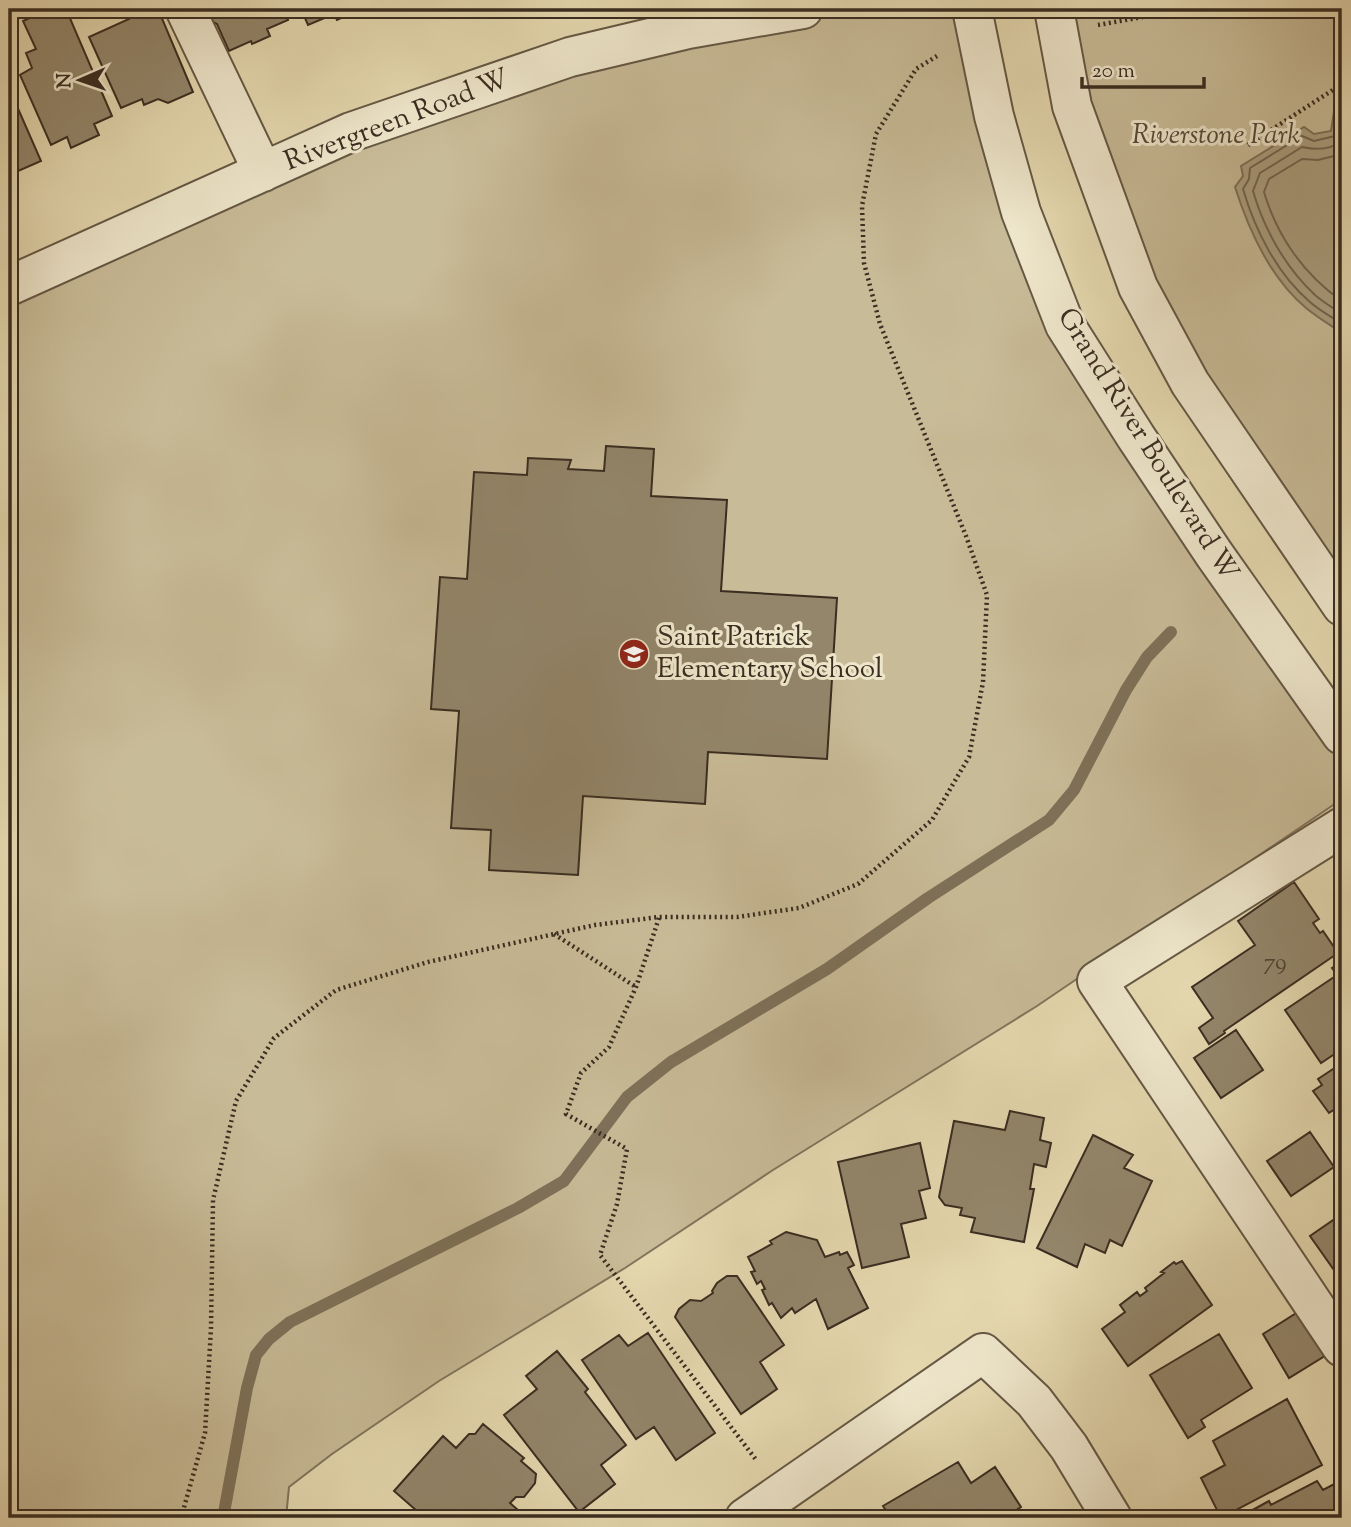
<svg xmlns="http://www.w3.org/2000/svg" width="1351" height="1527" font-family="'Sorts Mill Goudy',serif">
	<rect width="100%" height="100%" fill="#e5d8af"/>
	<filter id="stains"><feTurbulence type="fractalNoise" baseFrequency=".00286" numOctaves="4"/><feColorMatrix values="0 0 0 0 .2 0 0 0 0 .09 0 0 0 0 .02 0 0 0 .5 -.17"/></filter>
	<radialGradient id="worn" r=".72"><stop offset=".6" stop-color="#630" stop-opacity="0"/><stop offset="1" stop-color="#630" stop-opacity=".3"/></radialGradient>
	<path fill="#c8bb97" stroke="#81745c" stroke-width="2" d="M802 9H972L1065 325 1342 735V799L1037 1006 773 1170 625 1268 439 1381 332 1454 289 1487 286 1518H9V286L351 132Z
		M1054 9H1342V606L1190 383Z"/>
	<path fill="#ab9e7f" stroke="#7e7159" stroke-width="2" d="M1342 105V333C1330 325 1317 317 1306 308 1270 278 1249 231 1235 187L1243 176 1241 166 1304 127 1314 134 1331 131 1334 111Z"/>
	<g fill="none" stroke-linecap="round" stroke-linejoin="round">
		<path stroke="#726650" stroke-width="2" d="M1342 113 1335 136 1314 141 1302 136 1250 168 1249 179 1243 189C1255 230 1277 274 1310 302 1320 311 1332 317 1342 324
			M1342 141C1330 150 1315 150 1302 147L1260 173 1253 191C1264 229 1285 267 1315 295 1323 302 1333 308 1342 314
			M1342 154 1318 160 1302 159 1269 179 1264 192C1277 236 1304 275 1342 301"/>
		<path stroke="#7e7159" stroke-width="12" d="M223 1518 247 1388 256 1355 269 1339 290 1322 518 1208 564 1181 627 1097 671 1062 827 969 928 898 1049 820 1074 790 1126 690 1147 657 1171 632"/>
	</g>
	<path fill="#93866b" stroke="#3a2d21" stroke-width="2" d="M49 9H66L112 116 94 124 99 135 71 148 67 137 51 145 20 75 32 68 26 53 36 49 23 21Z
		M129 9H158L193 92 168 103 158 99 144 105 142 99 121 108 89 37 129 19 127 14Z
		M206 9H284L288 20 267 29 270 36 252 44 251 41 229 51 217 24 213 22Z
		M301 9H358L359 10 337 20 334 14 308 25Z
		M9 88 41 161 9 175Z
		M606 446 654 449 651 496 727 500 721 591 837 598 827 759 708 752 705 804 583 796 578 875 489 870 491 830 451 828 459 711 431 709 440 577 467 579 474 472 527 475 528 458 571 460 568 469 604 471Z
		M1294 882 1319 919 1313 923 1320 933 1323 931 1338 953 1224 1031 1225 1033 1209 1044 1199 1028 1213 1018 1192 987 1255 945 1238 921Z
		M1342 961V1049L1321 1063 1285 1010 1337 975 1332 968Z
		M1236 1030 1263 1070 1221 1098 1194 1058Z
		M1342 1063V1120L1335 1109 1329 1113 1313 1091 1322 1085 1318 1079Z
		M1010 1111 1044 1118 1040 1140 1051 1143 1046 1167 1034 1164 1030 1189H1034L1024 1242 971 1232 975 1218 960 1215 962 1208 945 1205 939 1197 954 1121 1005 1130Z
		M1310 1132 1334 1167 1291 1196 1267 1161Z
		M1093 1135 1133 1155 1124 1168 1152 1181 1122 1246 1110 1240 1105 1253 1085 1244 1077 1267 1037 1248Z
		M920 1143 930 1188 919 1191 926 1218 901 1224 909 1257 862 1268 838 1162Z
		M1342 1214V1264L1334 1270 1310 1236Z
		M786 1232 817 1240 825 1257 839 1252 840 1255 847 1252 854 1265 848 1268 868 1308 828 1329 816 1299 795 1313 792 1308 781 1318 772 1303 769 1305 762 1290 765 1289 761 1281 757 1284 751 1272 755 1271 748 1257 772 1244 770 1241Z
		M1182 1261 1212 1305 1128 1366 1102 1329 1125 1312 1120 1305 1137 1292 1140 1296 1147 1291 1145 1288 1164 1273 1161 1272 1174 1262 1176 1264Z
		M727 1276H737L784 1345 760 1362 777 1389 741 1414 675 1317 679 1309 690 1300 701 1301 713 1293 712 1291 717 1283Z
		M1306 1307 1333 1351 1289 1378 1263 1334Z
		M648 1333 715 1433 676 1460 654 1427 636 1439 582 1360 619 1335 628 1346Z
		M1219 1334 1252 1388 1201 1420 1205 1427 1188 1438 1150 1375Z
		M557 1351 588 1389 585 1392 626 1445 601 1465 615 1484 579 1512 504 1415 537 1389 526 1376Z
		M1287 1399 1322 1465 1221 1518 1201 1478 1225 1465 1213 1441Z
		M483 1424 524 1458 521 1461 536 1474 535 1483 524 1497H516L510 1503 527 1518H425L394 1491 443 1436 456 1448 469 1434H475Z
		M958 1462 971 1483 995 1467 1021 1507 1004 1518H891L883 1506Z
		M1342 1480V1518H1238L1269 1501 1271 1505 1317 1481 1323 1490Z"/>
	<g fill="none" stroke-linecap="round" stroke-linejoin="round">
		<g stroke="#655844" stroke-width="42">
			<path id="minor" d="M185 9 263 172
				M972 9 994 116 1021 212 1065 325 1136 437 1214 554 1342 735
				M1054 9 1072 106 1138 287 1190 383 1342 606
				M9 286 351 132 570 57 688 29 803 9
				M1342 827 1097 981 1342 1347
				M745 1518 983 1353 1034 1401 1069 1447 1112 1518"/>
		</g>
		<path stroke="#3a2d21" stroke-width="4.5" stroke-dasharray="2 3.5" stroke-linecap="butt" d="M1098 25 1187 9
			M1248 145 1342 84
			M659 918 636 987 609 1047 581 1073 566 1114 627 1149 617 1204 600 1255 757 1461
			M554 934 636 987
			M181 1518 205 1433 211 1328 213 1200 236 1101 274 1038 336 990 428 962 595 925 659 917H737L799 908 858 884 932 820 969 757 983 682 987 595 966 536 880 324 864 263 862 206 876 134 916 69 937 56"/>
		<use href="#minor" stroke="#eee6cb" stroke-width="38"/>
	</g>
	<defs>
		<g id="school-disc" transform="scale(1.575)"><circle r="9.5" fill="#8f2418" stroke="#eee6cb"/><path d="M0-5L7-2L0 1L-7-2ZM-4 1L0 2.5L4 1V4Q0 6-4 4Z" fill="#fff"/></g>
	</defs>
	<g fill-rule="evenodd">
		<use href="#school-disc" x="634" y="654"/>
	</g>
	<g text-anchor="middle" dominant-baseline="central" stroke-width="6" stroke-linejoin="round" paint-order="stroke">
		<g font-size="24" fill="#504334">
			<text x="1275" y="963">79</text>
		</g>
		<g font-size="28" fill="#3a2d21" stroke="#eee6cb">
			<text transform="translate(397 121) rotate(-21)">Rivergreen Road W</text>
			<text transform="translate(1147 445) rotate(58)">Grand River Boulevard W</text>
		</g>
		<g font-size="28" font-style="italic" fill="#564939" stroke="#eee6cb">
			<text x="1216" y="136">Riverstone Park</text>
		</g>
		<g font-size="28" fill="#3a2d21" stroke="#eee6cb" text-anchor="start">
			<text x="657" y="638">Saint Patrick<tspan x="657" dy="32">Elementary School</tspan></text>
		</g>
	</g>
	<rect width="1351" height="1527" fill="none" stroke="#e5d8af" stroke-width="35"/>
	<rect x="10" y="10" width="1330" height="1506" fill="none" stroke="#3a2d21" stroke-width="3.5"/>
	<rect x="18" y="18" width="1316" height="1492" fill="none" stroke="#3a2d21" stroke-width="2"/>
	<g transform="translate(80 80) rotate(268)" stroke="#eee6cb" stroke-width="5" paint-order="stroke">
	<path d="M0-5L12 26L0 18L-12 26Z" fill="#3a2d21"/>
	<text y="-10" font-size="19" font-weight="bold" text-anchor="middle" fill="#3a2d21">N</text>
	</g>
	<path d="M1082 77v10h122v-10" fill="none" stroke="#3a2d21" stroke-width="3.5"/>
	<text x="1092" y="77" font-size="21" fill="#3a2d21" stroke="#eee6cb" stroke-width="5" paint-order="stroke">20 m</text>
	<rect width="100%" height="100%" filter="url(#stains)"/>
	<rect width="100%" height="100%" fill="url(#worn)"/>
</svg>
